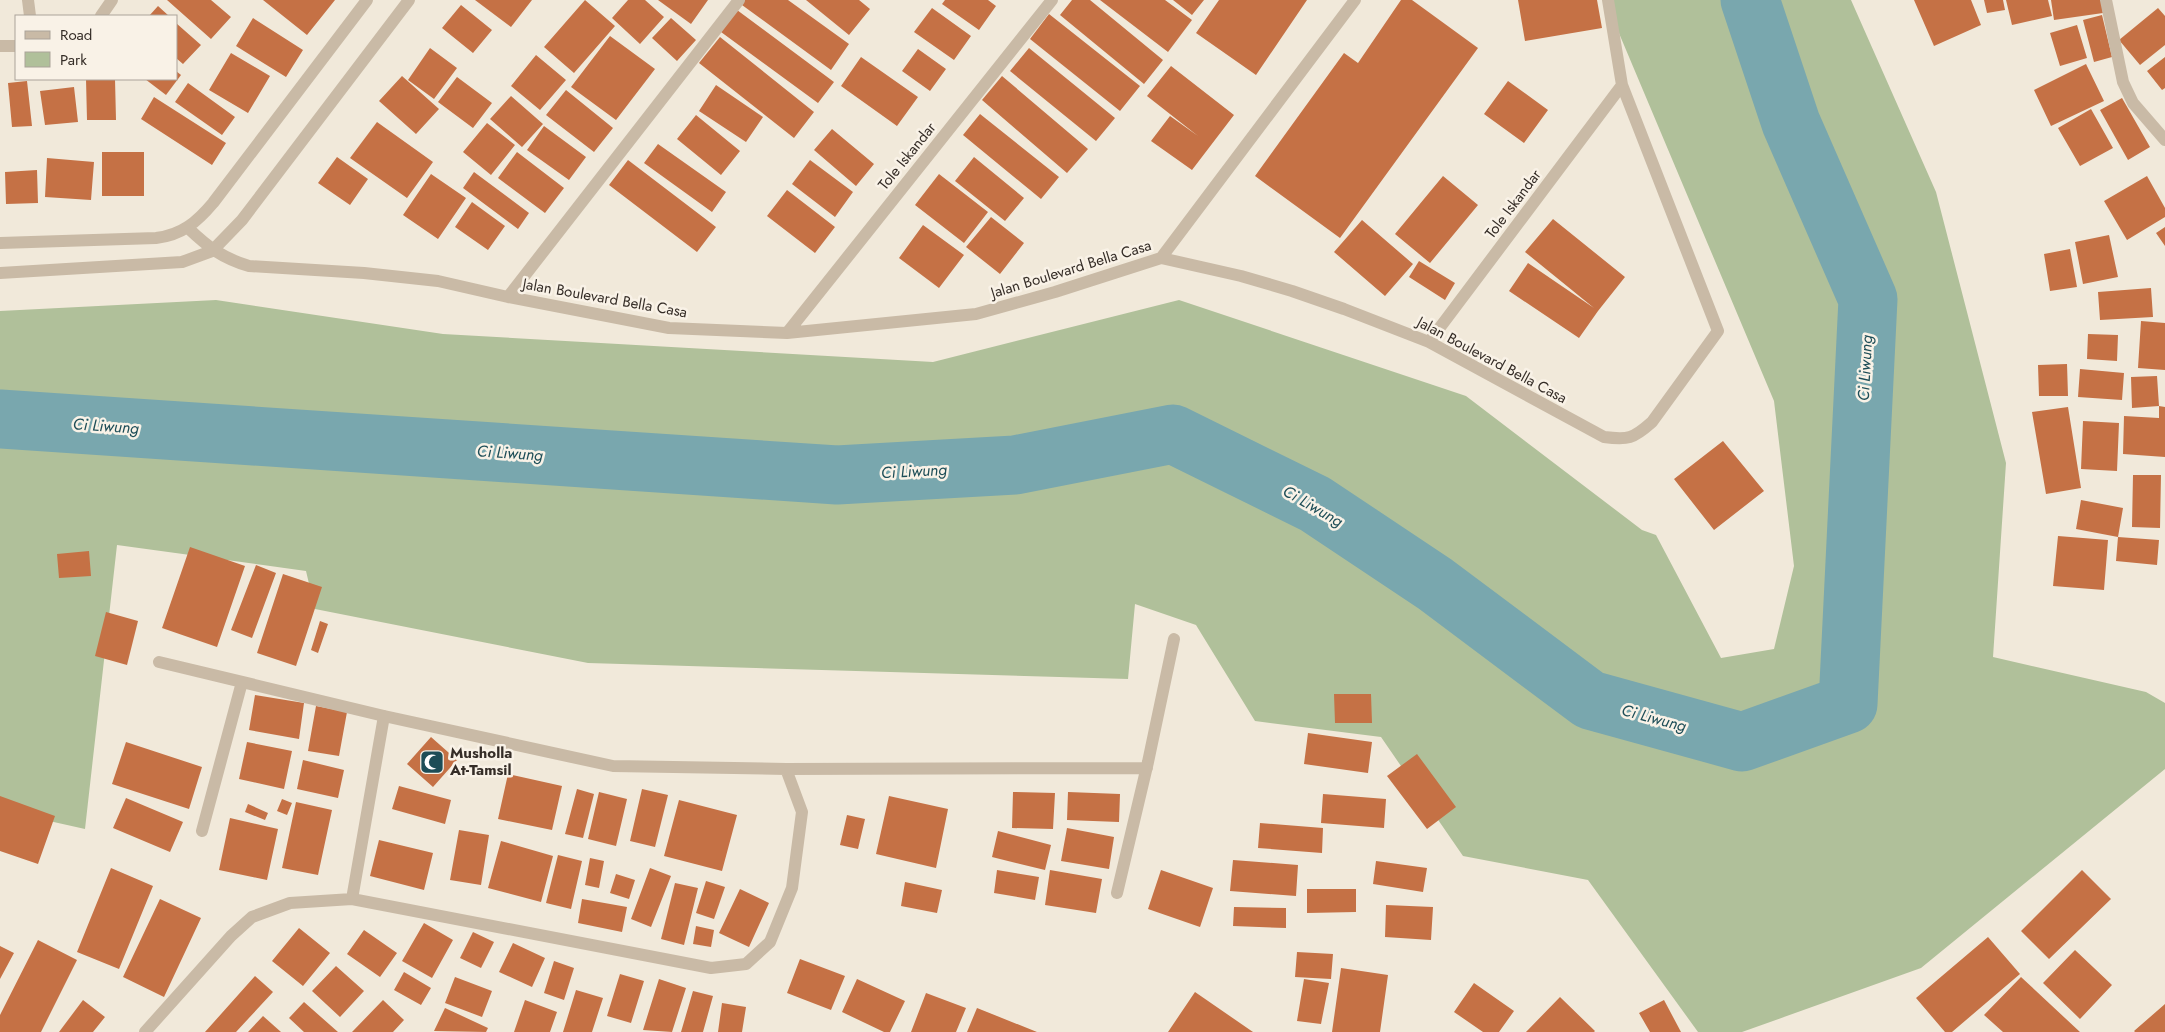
<svg xmlns="http://www.w3.org/2000/svg" width="2165" height="1032" font-family="Jost,sans-serif">
	<rect width="100%" height="100%" fill="#f1e9da"/>
	<path fill="#b0c09a" d="M1605 0H1851L1936 192 2006 463 1993 657 2146 692 2165 703V769L1921 968 1742 1032H1698L1588 880 1463 856 1381 737 1255 721 1196 625 1135 604 1128 679 588 663 315 609 306 571 117 545 85 829 0 810V311L216 300 443 334 933 362 1179 300 1466 396 1642 530 1656 535 1721 658 1774 649 1794 566 1774 401Z"/>
	<g fill="none" stroke-linecap="round" stroke-linejoin="round">
		<path stroke="#79a7ae" stroke-width="59" d="M0 419 837 475 1015 465 1173 434 1315 504 1435 584 1590 700 1742 742 1848 704 1868 299 1791 123 1750 0"/>
	</g>
	<path fill="#c57145" d="M167 0H211L231 17 211 39Z
		M263 0H335L307 35Z
		M475 0H532L511 27Z
		M585 0 615 26 574 73 544 47Z
		M628 0H645L664 17 640 44 612 18Z
		M658 0H708L691 24Z
		M745 0H788L849 44 831 70 742 5Z
		M806 0H859L870 9 849 35Z
		M945 0H988L996 6 979 30 942 4Z
		M1072 0H1090L1163 60 1144 84 1060 15Z
		M1100 0H1165L1192 20 1168 52Z
		M1173 0H1204L1192 15Z
		M1219 0H1307L1256 75 1196 33Z
		M1401 0H1412L1478 48 1340 238 1255 176 1344 53 1358 63Z
		M1518 0H1597L1602 28 1525 41Z
		M1914 0H1971L1981 25 1934 46Z
		M1984 0H2003L2005 10 1987 13Z
		M2006 0H2048L2052 16 2012 25Z
		M2051 0H2101L2103 13 2054 20Z
		M461 5 492 30 473 53 442 28Z
		M158 6 169 16H149Z
		M932 8 971 36 954 60 914 32Z
		M2158 8 2165 16V45L2140 65 2119 40Z
		M737 10 834 82 818 103 721 32Z
		M1049 14 1140 86 1120 111 1030 39Z
		M2102 15 2112 57 2094 62 2083 20Z
		M253 18 303 50 286 77 236 46Z
		M671 18 696 40 677 61 652 38Z
		M176 23 201 45 183 64 176 58Z
		M2077 25 2087 58 2060 66 2050 33Z
		M610 36 655 69 616 120 571 87Z
		M720 37 814 112 794 138 699 63Z
		M430 48 457 68 434 99 408 80Z
		M1029 48 1115 118 1096 141 1010 71Z
		M918 49 946 69 930 91 902 71Z
		M231 53 270 76 248 113 209 90Z
		M536 55 566 80 540 110 511 86Z
		M861 57 918 97 897 126 841 86Z
		M2165 57V88L2162 90 2147 71Z
		M2086 64 2104 101 2051 126 2034 90Z
		M1171 66 1234 115 1192 170 1151 141 1170 116 1198 136 1147 96Z
		M176 71 181 75 166 95 145 79H176Z
		M402 76 439 109 416 134 379 101Z
		M1002 76 1088 149 1067 173 982 100Z
		M457 77 492 103 473 128 438 102Z
		M86 79H115L116 120H87Z
		M27 81 32 126 12 127 8 83Z
		M1508 81 1548 110 1524 143 1484 114Z
		M188 83 235 117 222 135 175 102Z
		M716 85 763 117 746 142 699 111Z
		M74 87 78 122 45 125 40 91Z
		M566 90 613 128 594 152 546 115Z
		M511 96 543 124 522 147 490 119Z
		M154 97 226 143 212 165 141 119Z
		M2122 98 2150 147 2128 160 2100 110Z
		M2091 109 2113 148 2080 166 2058 128Z
		M980 114 1059 177 1041 199 963 135Z
		M696 115 740 151 721 175 677 139Z
		M377 122 433 162 407 198 350 158Z
		M487 123 515 145 491 175 463 152Z
		M544 126 586 157 569 180 527 150Z
		M832 129 874 164 856 186 814 150Z
		M658 144 726 192 712 212 644 163Z
		M102 152H144V196H102Z
		M517 152 564 188 545 213 498 178Z
		M337 157 368 179 350 205 318 183Z
		M974 157 1024 198 1005 221 955 181Z
		M47 158 94 162 91 200 45 197Z
		M628 160 716 227 697 252 609 185Z
		M810 160 853 192 835 217 792 184Z
		M37 170 38 203 6 204 5 172Z
		M474 172 529 213 518 229 463 188Z
		M431 174 466 198 438 239 403 215Z
		M939 174 988 212 964 243 915 205Z
		M1443 176 1478 205 1430 263 1395 234Z
		M2147 176 2165 208V217L2127 240 2104 201Z
		M787 190 835 227 815 253 767 216Z
		M472 202 505 226 488 250 455 227Z
		M991 217 1024 243 1000 274 966 247Z
		M1553 219 1625 277 1598 311 1579 338 1509 291 1528 263 1594 308 1525 252Z
		M1362 220 1413 264 1385 296 1334 252Z
		M923 225 964 255 939 288 899 258Z
		M2165 227V246L2156 233Z
		M2109 235 2118 277 2083 284 2075 242Z
		M2070 249 2077 287 2050 291 2044 254Z
		M1419 261 1455 283 1445 300 1409 277Z
		M2151 288 2153 317 2100 320 2098 292Z
		M2141 321 2165 323V370L2138 368Z
		M2088 334 2118 335 2117 361 2087 359Z
		M2067 364 2068 396H2039L2038 365Z
		M2080 369 2124 373 2122 400 2078 397Z
		M2157 376 2159 406 2132 408 2131 377Z
		M2159 406 2165 407V457L2123 454 2124 416 2159 418Z
		M2068 407 2081 488 2046 494 2032 412Z
		M2083 421 2119 423 2117 471 2081 469Z
		M1723 441 1764 491 1714 530 1674 479Z
		M2133 475H2161L2160 528 2132 527Z
		M2081 500 2123 508 2118 537 2159 540 2157 565 2116 561 2118 537 2076 529Z
		M2058 536 2108 540 2104 590 2053 586Z
		M190 547 245 566 217 647 162 628Z
		M89 551 91 576 59 578 57 554Z
		M256 565 276 573 252 638 231 630Z
		M283 574 322 587 296 666 257 653Z
		M106 612 138 621 127 665 95 656Z
		M320 621 328 624 318 653 311 650Z
		M1334 694H1371L1372 723H1335Z
		M255 695 304 703 299 739 249 730Z
		M316 706 347 712 339 756 308 751Z
		M1308 733 1372 742 1368 773 1304 764Z
		M431 737 457 760 433 787 407 764Z
		M126 742 202 767 189 809 112 784Z
		M247 742 292 751 284 789 239 779Z
		M1417 754 1456 807 1427 829 1387 776Z
		M303 760 344 770 338 798 297 789Z
		M508 774 562 786 552 830 498 819Z
		M399 786 451 800 445 824 392 809Z
		M577 789 594 794 583 838 565 834Z
		M642 789 668 795 655 847 630 841Z
		M599 792 627 799 616 846 588 839Z
		M1013 792 1055 793 1053 829 1012 828Z
		M1068 792 1120 794 1119 822 1067 820Z
		M1323 794 1386 799 1384 828 1321 823Z
		M0 796 55 816 38 864 0 851Z
		M889 796 948 809 936 868 876 854Z
		M126 798 183 822 170 852 113 828Z
		M282 799 292 803 287 815 277 811Z
		M679 800 737 815 722 871 664 856Z
		M296 802 332 810 318 875 282 868Z
		M248 804 268 813 265 820 245 812Z
		M847 815 865 819 858 849 840 845Z
		M230 818 278 829 267 880 219 870Z
		M1260 823 1323 828 1322 853 1258 848Z
		M1067 828 1114 837 1109 869 1061 861Z
		M459 830 489 835 481 885 450 880Z
		M998 831 1051 845 1045 870 992 857Z
		M379 840 433 853 424 890 370 876Z
		M501 841 553 856 541 902 488 888Z
		M558 855 582 861 571 909 546 903Z
		M590 858 604 861 599 888 585 885Z
		M1233 860 1298 865 1296 896 1230 891Z
		M1376 861 1427 868 1423 892 1373 884Z
		M111 868 153 886 119 969 77 952Z
		M650 868 671 876 651 927 631 919Z
		M997 870 1039 877 1035 900 994 893Z
		M1050 870 1102 879 1096 913 1045 905Z
		M1161 870 1213 888 1200 927 1148 909Z
		M2082 870 2111 899 2049 959 2021 931Z
		M616 874 635 880 629 899 610 893Z
		M706 881 725 887 714 919 696 913Z
		M905 882 942 890 937 913 901 906Z
		M675 883 698 888 684 945 661 939Z
		M740 889 769 903 749 947 719 933Z
		M1307 889H1356V912L1307 913Z
		M160 899 201 918 164 997 123 977Z
		M582 899 627 907 622 932 578 923Z
		M1386 905 1433 907 1431 940 1385 937Z
		M1234 907 1286 908V928L1233 926Z
		M424 923 453 940 432 978 402 961Z
		M696 926 714 930 711 947 693 944Z
		M299 928 330 953 303 986 272 961Z
		M364 930 397 953 380 977 347 954Z
		M473 932 494 942 481 968 460 958Z
		M1988 937 2020 974 1952 1032H1945L1916 998Z
		M38 940 77 960 41 1032H0V1015Z
		M513 943 545 958 532 987 499 972Z
		M0 946 14 953 0 979Z
		M2075 950 2112 985 2080 1019 2043 983Z
		M1297 952 1333 954 1331 979 1295 977Z
		M800 959 845 976 831 1010 787 993Z
		M554 961 574 968 564 1000 544 993Z
		M336 966 364 991 340 1017 312 991Z
		M1341 968 1388 975 1380 1032H1332Z
		M404 972 431 988 421 1005 394 990Z
		M620 974 644 981 631 1023 607 1016Z
		M255 976 273 992 236 1032H205Z
		M455 977 492 991 482 1017 445 1003Z
		M2021 977 2080 1032H2003L1984 1015Z
		M659 979 686 988 672 1032 643 1030Z
		M857 979 905 1001 890 1032H884L842 1012Z
		M1304 979 1329 983 1321 1024 1297 1021Z
		M1474 983 1514 1011 1499 1032H1483L1454 1012Z
		M576 990 603 998 592 1032H563Z
		M693 991 713 996 703 1032H681Z
		M1195 992 1253 1032H1168Z
		M926 993 966 1008 956 1032H911Z
		M1560 997 1595 1031 1594 1032H1526Z
		M83 1000 105 1017 93 1032H59Z
		M383 1000 404 1020 393 1032H352Z
		M525 1000 557 1012 550 1032H514Z
		M1664 1000 1681 1032H1650L1639 1013Z
		M304 1002 338 1032H304L289 1018Z
		M722 1003 746 1007 742 1032H718Z
		M2165 1004V1032H2135L2134 1031Z
		M445 1008 488 1028 486 1032 434 1031Z
		M977 1008 1037 1032H967Z
		M263 1016 281 1032H248Z"/>
	<g fill="none" stroke-linecap="round" stroke-linejoin="round">
		<path stroke="#c9baa6" stroke-width="12" d="M28 0 30 16
			M2106 0 2123 82 2133 103 2165 140
			M101 16 112 0
			M0 46H16
			M188 228C208 247 222 258 249 266L364 273 438 281 508 297 669 328 787 333 976 314 1055 292 1161 258 1241 276 1292 291 1344 309 1429 342 1604 437C1628 440 1633 439 1652 422L1718 331 1622 85 1608 0
			M0 243 156 238C182 235 197 222 213 203L367 0
			M1161 258 1355 0
			M0 273 182 262 212 251 242 220 409 0
			M508 297 739 0
			M787 333 1052 0
			M1429 342 1622 85
			M159 662 384 716 613 766 786 769 1147 768
			M202 831 242 682
			M1117 893 1148 762 1174 639
			M352 899 384 716
			M145 1032 231 936 252 917 290 903 352 899 711 968 746 964 770 942 792 888 802 812 786 769"/>
	</g>
	<defs>
		<g id="mosque-square" transform="scale(1.25)"><rect x="-9" y="-9" width="18" height="18" rx="4" fill="#1d4d57" stroke="#f9f2e7"/><path d="M3.5-4.9A6 6 0 1 0 3.5 4.9A5 5 0 1 1 3.5-4.9Z" fill="#fff"/></g>
	</defs>
	<g fill-rule="evenodd">
		<use href="#mosque-square" x="432" y="762"/>
	</g>
	<g text-anchor="middle" dominant-baseline="central" stroke-width="5" stroke-linejoin="round" paint-order="stroke">
		<g font-size="15" fill="#352d27" stroke="#f9f2e7">
			<text transform="translate(907 156) rotate(-51)">Tole Iskandar</text>
			<text transform="translate(1513 204) rotate(-53)">Tole Iskandar</text>
			<text transform="translate(1071 269) rotate(-17)">Jalan Boulevard Bella Casa</text>
			<text transform="translate(605 298) rotate(10)">Jalan Boulevard Bella Casa</text>
			<text transform="translate(1492 360) rotate(28)">Jalan Boulevard Bella Casa</text>
		</g>
		<g font-size="15" font-weight="bold" fill="#352d27" stroke="#f9f2e7" text-anchor="start">
			<text x="450" y="753">Musholla<tspan x="450" dy="17">At-Tamsil</tspan></text>
		</g>
		<g font-size="16" font-style="italic" fill="#1d4d57" stroke="#f9f2e7">
			<text transform="translate(1865 368) rotate(-87)">Ci Liwung</text>
			<text transform="translate(106 426) rotate(4)">Ci Liwung</text>
			<text transform="translate(510 453) rotate(4)">Ci Liwung</text>
			<text transform="translate(914 471) rotate(-3)">Ci Liwung</text>
			<text transform="translate(1313 506) rotate(30)">Ci Liwung</text>
			<text transform="translate(1654 718) rotate(15)">Ci Liwung</text>
		</g>
	</g>
	<rect x="15" y="15" width="162" height="65" fill="#f9f2e7" stroke="#aba39a"/>
	<rect x="25" y="31" width="25" height="8" fill="#c9baa6" stroke="#aba39a"/>
	<text x="60" y="40" font-size="15" fill="#352d27">Road</text>
	<rect x="25" y="52" width="25" height="15" fill="#b0c09a" stroke="#aba39a"/>
	<text x="60" y="65" font-size="15" fill="#352d27">Park</text>
</svg>
